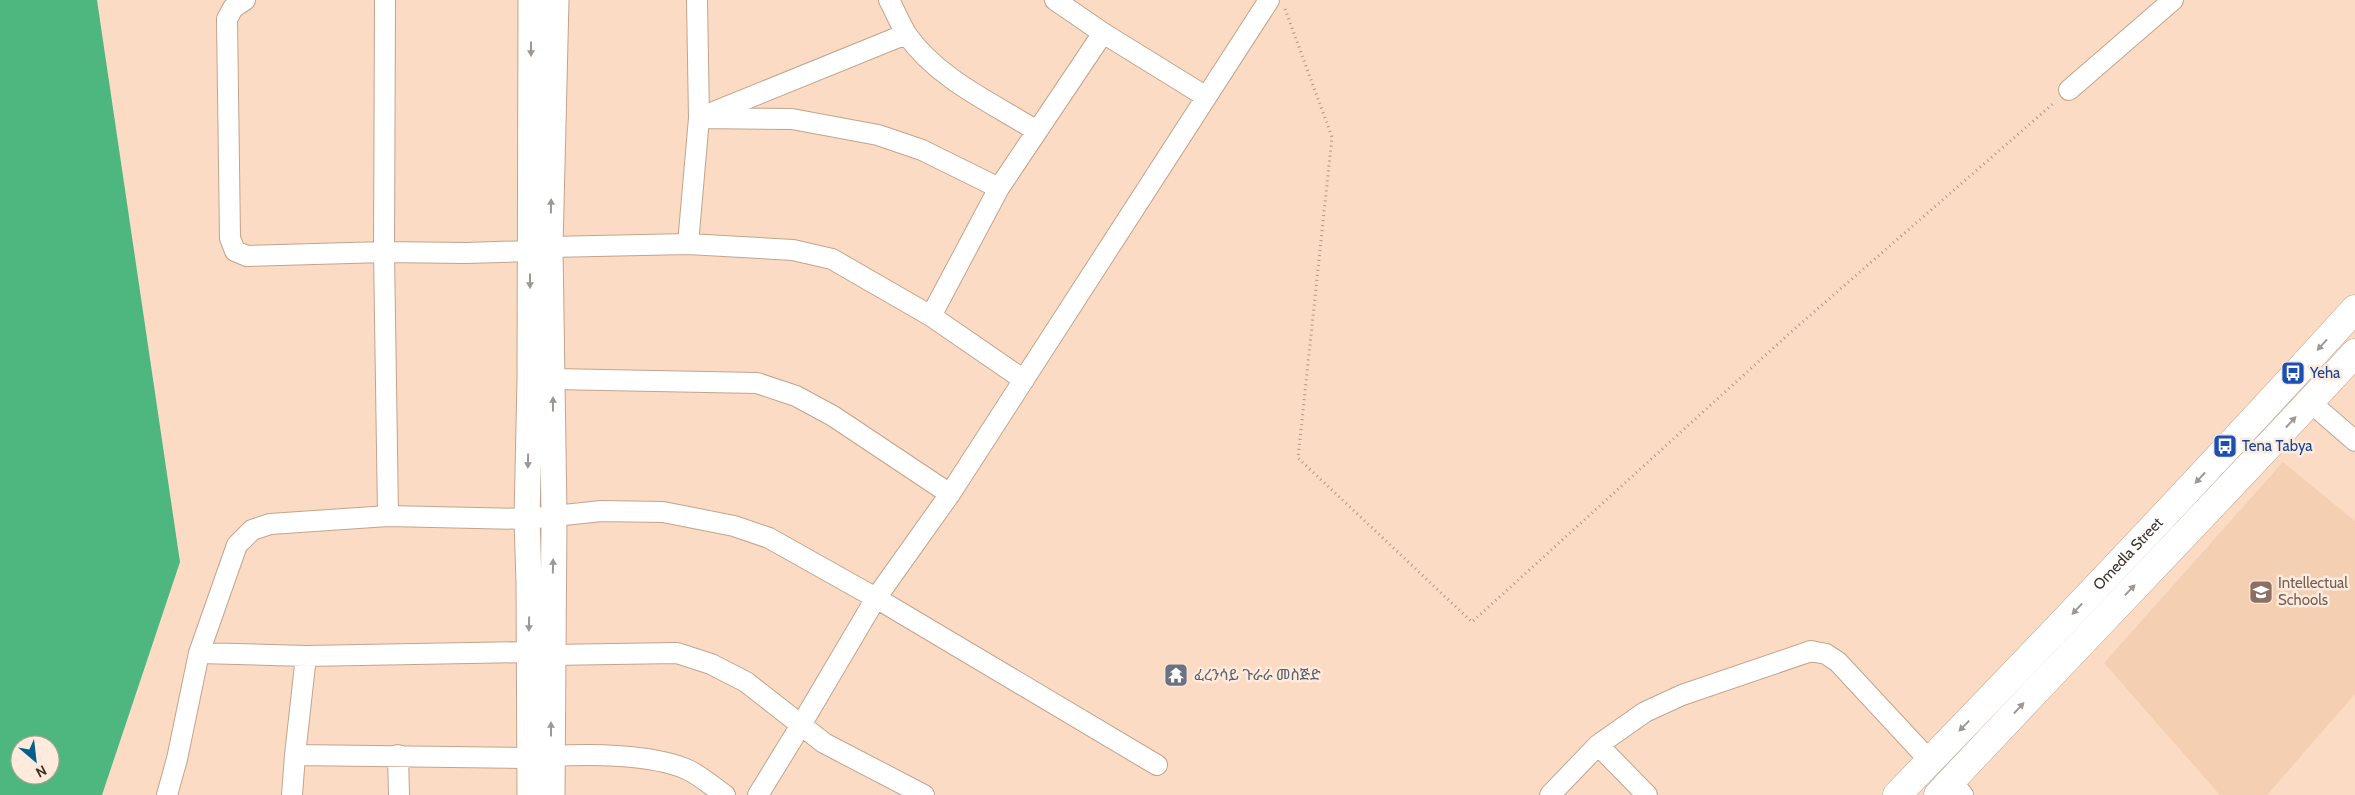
<svg xmlns="http://www.w3.org/2000/svg" width="2355" height="795" font-family="Cabin,'Noto Sans Ethiopic',sans-serif">
	<rect width="100%" height="100%" fill="#fbdbc3"/>
	<path fill="#f5cfb2" d="M2283 462 2355 521V694L2267 795H2220L2104 663Z"/>
	<path fill="#4eb780" fill-rule="evenodd" d="M0 0H97L180 562 102 795H0ZM20 745H50V775H20Z"/>
	<g fill="none" stroke-linecap="round" stroke-linejoin="round">
		<g stroke="#c2a48d" stroke-width="22">
			<path id="minor" d="M245 0 233 8 227 19 230 238 235 251 247 256 384 252 466 253 530 251
				M697 0 699 118 688 244 793 250 832 259 931 316
				M889 0C895 11 900 24 907 35 938 79 992 103 1037 131
				M1055 0 1103 33 1205 96
				M906 34 699 118 792 119 878 135 922 150 999 188
				M2069 90 2173 0
				M550 247 688 244
				M553 379 757 383 796 396 833 416 950 494
				M1024 380 931 316 999 188 1103 33
				M2310 402 2355 441
				M388 516 527 519 601 511 663 512 734 526 769 538 876 598 1157 765
				M199 653 306 656 529 652
				M551 655 677 653 711 664 746 682 801 725 758 795
				M306 656 295 755 529 758
				M1598 745 1647 795
				M398 755 399 795
				M552 756C590 754 651 754 686 769 700 775 713 787 725 795
				M1951 781 1963 795
				M167 795 177 759 199 653 237 545 252 530 270 524 388 516 384 252 385 0
				M292 795 295 755
				M924 795 824 743 801 725 876 598 950 494 1269 0
				M1550 795 1598 745 1645 712 1682 695 1811 651 1826 654 1838 662 1930 761"/>
		</g>
		<g stroke="#c2a48d" stroke-width="27">
			<path id="tertiary" d="M530 795 529 583 527 519 530 379 531 0
				M552 795 554 515 550 247 556 0"/>
		</g>
		<g stroke="#c2a48d" stroke-width="29">
			<g id="secondary">
				<path id="s1" d="M1897 795C2052 635 2205 474 2355 309"/>
				<path d="M1938 795C2076 647 2218 502 2355 353"/>
			</g>
		</g>
		<path stroke="#af9784" stroke-width="3" stroke-dasharray="1 4" stroke-linecap="butt" d="M1285 9 1332 137 1298 458 1472 622 1791 332 2055 102"/>
		<use href="#minor" stroke="#fff" stroke-width="20"/>
		<use href="#tertiary" stroke="#fff" stroke-width="25"/>
		<use href="#secondary" stroke="#fff" stroke-width="28"/>
	</g>
	<defs><path id="oneway-solid" d="M-6-.8H1V-3.2L6.5 0L1 3.2V.8H-6Z" transform="scale(1.25)"/></defs>
	<g fill="#9e9894">
		<use href="#oneway-solid" transform="translate(531 49) rotate(90)"/>
		<use href="#oneway-solid" transform="translate(551 206) rotate(-89)"/>
		<use href="#oneway-solid" transform="translate(530 281) rotate(90)"/>
		<use href="#oneway-solid" transform="translate(2322 345) rotate(132)"/>
		<use href="#oneway-solid" transform="translate(553 404) rotate(-90)"/>
		<use href="#oneway-solid" transform="translate(2291 422) rotate(-47)"/>
		<use href="#oneway-solid" transform="translate(528 461) rotate(91)"/>
		<use href="#oneway-solid" transform="translate(2200 478) rotate(133)"/>
		<use href="#oneway-solid" transform="translate(553 566) rotate(-89)"/>
		<use href="#oneway-solid" transform="translate(2130 590) rotate(-46)"/>
		<use href="#oneway-solid" transform="translate(2077 609) rotate(133)"/>
		<use href="#oneway-solid" transform="translate(529 624) rotate(91)"/>
		<use href="#oneway-solid" transform="translate(2019 708) rotate(-47)"/>
		<use href="#oneway-solid" transform="translate(1964 726) rotate(134)"/>
		<use href="#oneway-solid" transform="translate(551 729) rotate(-90)"/>
	</g>
	<defs>
		<g id="bus-square" transform="scale(1.25)"><rect x="-9" y="-9" width="18" height="18" rx="4" fill="#1a4fb4" stroke="#feebdd"/><path d="M-5-6H5V4H4V6H2V4H-2V6H-4V4H-5ZM-3.5-4V0h7V-4ZM-3.5 1.2v1.5H-2V1.2ZM2 1.2v1.5H3.5V1.2Z" fill="#fff"/></g>
		<g id="school-square" transform="scale(1.25)"><rect x="-9" y="-9" width="18" height="18" rx="4" fill="#8d6e63" stroke="#feebdd"/><path d="M0-5L7-2L0 1L-7-2ZM-4 1L0 2.5L4 1V4Q0 6-4 4Z" fill="#fff"/></g>
		<g id="temple-square" transform="scale(1.25)"><rect x="-9" y="-9" width="18" height="18" rx="4" fill="#6b7280" stroke="#feebdd"/><path d="M0-6L5-2H3V0L6.5 2.5H4V6H1.5V3h-3V6H-4V2.5H-6.5L-3 0V-2H-5Z" fill="#fff"/></g>
	</defs>
	<g fill-rule="evenodd">
		<use href="#bus-square" x="2293" y="373"/>
		<use href="#bus-square" x="2225" y="446"/>
		<use href="#school-square" x="2261" y="592"/>
		<use href="#temple-square" x="1176" y="675"/>
	</g>
	<g text-anchor="middle" dominant-baseline="central" stroke-width="5" stroke-linejoin="round" paint-order="stroke">
		<g font-size="15" fill="#164399" stroke="#feebdd" text-anchor="start">
			<text x="2310" y="373">Yeha</text>
			<text x="2242" y="446">Tena Tabya</text>
		</g>
		<g font-size="15" fill="#3e3228" stroke="#feebdd">
			<text stroke="none"><textPath href="#s1" startOffset="334">Omedla Street</textPath></text>
		</g>
		<g font-size="15" fill="#785e54" stroke="#feebdd" text-anchor="start">
			<text x="2278" y="583">Intellectual<tspan x="2278" dy="17">Schools</tspan></text>
		</g>
		<g font-size="15" fill="#5b616d" stroke="#feebdd" text-anchor="start">
			<text x="1194" y="675">ፈረንሳይ ጉራራ መስጅድ</text>
		</g>
	</g>
	<g transform="translate(35 760) rotate(152)"><circle r="24" fill="#feebdd" stroke="#b1a195"/>
	<path d="M0-4L9 19L0 12L-9 19Z" fill="#055d8e"/>
	<text y="-8" font-size="14" font-weight="bold" text-anchor="middle" fill="#3e3228">N</text>
	</g>
</svg>
